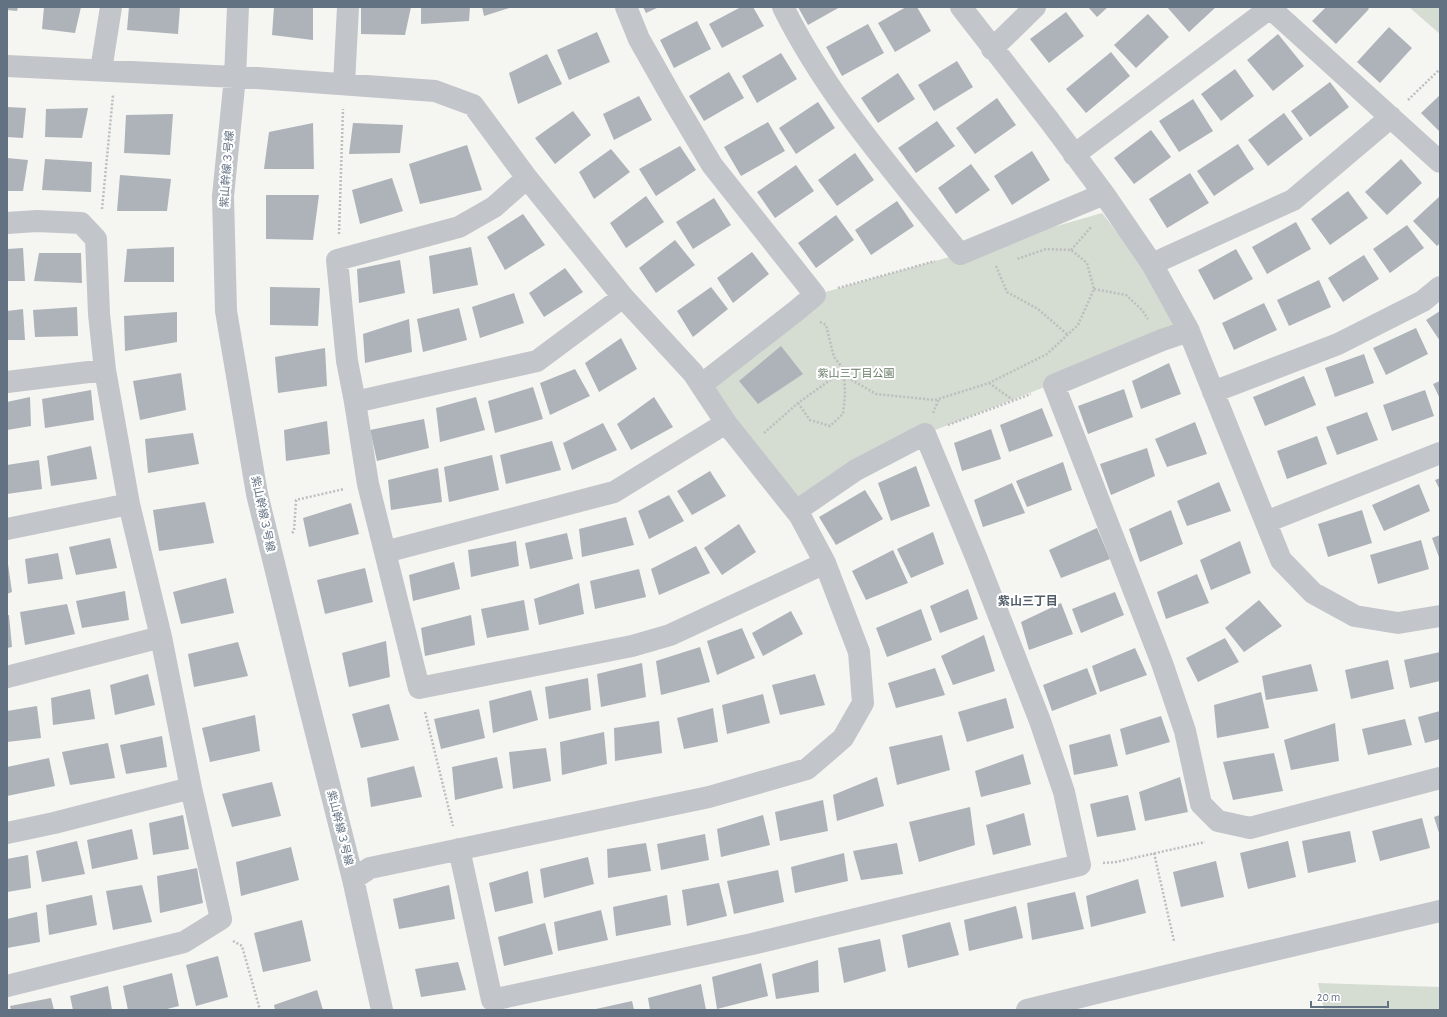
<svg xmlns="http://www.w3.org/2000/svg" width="1447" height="1017" font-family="'Alegreya Sans','Noto Sans JP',sans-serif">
	<rect width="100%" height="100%" fill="#f5f5f1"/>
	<path fill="#d5dcd2" d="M1409 7H1440V34Z
		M1102 213 1135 255 1180 334 925 434 796 511 701 385 815 295 960 254Z
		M1318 983 1440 987V1010H1324Z"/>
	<path fill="#adb3b9" d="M7 7H18L17 11 7 10Z
		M44 7H81L75 33 42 29Z
		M129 7H180L178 34 127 30Z
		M274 7H313V40L272 35Z
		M361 7H411L405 35 361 34Z
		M421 7H470L469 21 421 24Z
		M482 7H512L484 16Z
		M643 7H659L646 13Z
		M741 7H753L764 26 722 48 709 24Z
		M798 7H840L808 25Z
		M906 7H917L931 31 895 52 878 23Z
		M1088 7H1108L1097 17Z
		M1167 7H1216L1189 32Z
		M1326 7H1367L1369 9 1336 44 1312 21Z
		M1066 12 1084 36 1049 63 1030 39Z
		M1148 14 1169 37 1136 68 1114 45Z
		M697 21 711 49 674 68 660 40Z
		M868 24 884 53 842 76 826 47Z
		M1389 27 1412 48 1380 83 1357 62Z
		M597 32 610 62 569 80 557 50Z
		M1278 34 1304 66 1273 91 1247 60Z
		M1111 52 1130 76 1086 113 1066 89Z
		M781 53 797 79 757 103 742 76Z
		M547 54 562 84 518 104 509 73Z
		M957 61 973 87 934 111 918 85Z
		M1235 69 1254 96 1221 121 1201 94Z
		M729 72 744 98 704 121 689 96Z
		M898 73 915 99 878 123 861 98Z
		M1330 82 1349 107 1310 137 1291 111Z
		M1440 95V132L1421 113Z
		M639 96 652 120 614 140 603 114Z
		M997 98 1016 125 975 154 956 128Z
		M1193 99 1213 131 1179 152 1159 121Z
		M818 102 835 128 796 154 779 128Z
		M7 107 26 108 23 138 7 137Z
		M88 108 82 138 45 137 46 109Z
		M573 111 591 135 555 164 535 138Z
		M1284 113 1303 139 1268 166 1248 140Z
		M173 114 170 155 124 153 126 115Z
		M937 121 955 146 916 173 898 148Z
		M768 122 785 151 741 176 724 147Z
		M313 123 314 169H264L269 132Z
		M353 123 403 125 400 153 349 154Z
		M1151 130 1171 157 1134 184 1114 158Z
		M1238 144 1254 169 1214 196 1197 171Z
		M467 145 482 190 420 204 409 164Z
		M680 146 696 170 656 196 639 169Z
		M611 149 630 172 594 199 579 172Z
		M1032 151 1050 180 1012 205 994 176Z
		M855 153 874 180 837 206 818 180Z
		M7 158 28 160 23 191H7Z
		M45 159 92 162 91 192 42 190Z
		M1401 159 1422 183 1387 215 1365 192Z
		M971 164 990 190 956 214 938 188Z
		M796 165 814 191 775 218 757 192Z
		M1190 173 1209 203 1167 228 1149 199Z
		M120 175 171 179 167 211H117Z
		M392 178 403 211 360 224 352 190Z
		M1348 191 1368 218 1330 245 1311 219Z
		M266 195H319L313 240 266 239Z
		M646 196 664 222 626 248 610 223Z
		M1440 196V243L1437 246 1413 221Z
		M714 198 731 225 693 249 676 222Z
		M897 201 914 226 871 255 855 230Z
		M523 214 545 245 505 270 487 237Z
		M836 215 854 240 816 268 798 243Z
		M1296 222 1311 249 1267 274 1252 247Z
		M1407 225 1424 248 1390 273 1373 249Z
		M675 240 695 265 656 293 639 268Z
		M174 247V282H124L127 249Z
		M471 247 478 285 433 294 429 256Z
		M23 248 25 281H7V249Z
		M1236 249 1253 279 1214 300 1198 270Z
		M752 252 769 274 733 303 717 278Z
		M39 253H81L82 283 34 281Z
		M1364 255 1379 279 1343 302 1328 278Z
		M400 260 405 293 359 303 357 269Z
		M565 268 583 292 544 317 529 293Z
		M1319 280 1331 307 1289 326 1277 300Z
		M270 287 320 288 318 326 270 325Z
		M711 287 728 309 693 337 677 311Z
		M514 293 524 323 480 338 472 307Z
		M1264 303 1277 330 1234 350 1222 323Z
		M77 307 78 336 35 337 33 310Z
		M459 308 467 340 423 352 417 319Z
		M23 309 25 340H7V311Z
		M1440 311V341L1426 320Z
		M177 312V342L125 351 124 316Z
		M409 319 412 352 365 363 363 334Z
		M1416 328 1428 354 1386 375 1373 348Z
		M621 338 637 369 599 392 585 363Z
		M781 346 803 374 758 404 739 381Z
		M325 348 327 386 278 393 275 357Z
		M1364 354 1374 383 1335 397 1325 368Z
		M1169 363 1181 394 1141 409 1132 381Z
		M575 369 590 396 550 415 540 383Z
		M181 373 186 410 140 420 133 381Z
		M1304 376 1316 405 1265 426 1253 397Z
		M1440 381V399L1433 384Z
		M533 387 543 419 495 433 488 401Z
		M1124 389 1133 417 1088 434 1078 406Z
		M91 390 94 420 45 428 42 399Z
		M1425 390 1434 416 1392 431 1383 405Z
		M30 397 31 426 7 430V402Z
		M476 397 485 430 440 442 436 408Z
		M654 397 673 427 631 450 617 424Z
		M1042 408 1053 436 1009 452 1000 425Z
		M1367 412 1378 440 1337 455 1326 427Z
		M424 419 429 448 377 461 370 430Z
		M327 421 330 454 286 461 284 430Z
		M1195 422 1207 454 1167 467 1155 439Z
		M603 423 617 450 572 470 563 443Z
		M991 429 1001 459 962 471 954 443Z
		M193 433 199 464 148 473 145 439Z
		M1317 436 1327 464 1287 479 1277 451Z
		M552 441 561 470 506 484 500 455Z
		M91 446 97 479 51 486 47 456Z
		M1147 448 1155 476 1111 495 1100 464Z
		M492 455 499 490 449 502 444 467Z
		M39 460 42 489 7 494V465Z
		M1063 462 1072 490 1027 507 1016 481Z
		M916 466 930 506 891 521 878 483Z
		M438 468 442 502 391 510 388 480Z
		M710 471 726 496 692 515 677 491Z
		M1440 478V490L1435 480Z
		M1219 482 1231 511 1187 526 1177 501Z
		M1012 483 1025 513 983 527 974 500Z
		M1419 484 1430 511 1384 531 1372 505Z
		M865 490 883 519 836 545 819 517Z
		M669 495 684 521 649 539 638 511Z
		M205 502 214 543 159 551 153 510Z
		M351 503 359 534 309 547 303 518Z
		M1171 510 1183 544 1140 562 1129 529Z
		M1362 510 1372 543 1328 557 1318 524Z
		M626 517 634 545 582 557 579 529Z
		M739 524 756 552 722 575 704 548Z
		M1097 528 1110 559 1061 578 1049 550Z
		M933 532 944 564 911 578 897 549Z
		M567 533 573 559 530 569 525 543Z
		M1440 535V560L1432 538Z
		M110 538 117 568 76 575 69 547Z
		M1421 540 1429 569 1378 584 1370 555Z
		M516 541 519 566 471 577 468 550Z
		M1240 541 1251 573 1211 590 1200 560Z
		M696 546 710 573 659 595 651 569Z
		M893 550 908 583 866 600 852 571Z
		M58 553 63 579 28 584 25 559Z
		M7 557 12 592 7 594Z
		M454 562 460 589 413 601 409 575Z
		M365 568 373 602 325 614 317 580Z
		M639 569 646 597 595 609 590 581Z
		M1197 574 1209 603 1166 619 1157 592Z
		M226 578 234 613 181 624 173 592Z
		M579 583 584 614 539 625 534 599Z
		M968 589 978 619 940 633 930 606Z
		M125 591 129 620 82 628 76 601Z
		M1115 592 1124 615 1081 633 1072 609Z
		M524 600 529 630 487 638 481 609Z
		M1259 600 1282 626 1244 652 1225 628Z
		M1061 603 1073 634 1029 650 1021 622Z
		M67 604 75 634 25 645 20 612Z
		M921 609 932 640 887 657 876 628Z
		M791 611 803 634 763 656 752 633Z
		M7 615H9L12 647 7 648Z
		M471 615 475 645 425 656 421 628Z
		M742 628 755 658 717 675 707 641Z
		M984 635 995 671 953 685 941 656Z
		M1225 638 1239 662 1198 682 1186 658Z
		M386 641 390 677 349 687 342 653Z
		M238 642 248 676 194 687 188 654Z
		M700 647 710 682 661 695 656 661Z
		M1135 648 1147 675 1100 692 1092 666Z
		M1440 652V681L1410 688 1404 660Z
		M1388 660 1394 689 1351 699 1345 670Z
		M642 663 646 697 601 707 597 674Z
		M1311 664 1318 691 1266 700 1262 676Z
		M935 668 945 695 896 708 888 683Z
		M1087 668 1097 694 1052 711 1043 685Z
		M148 674 155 705 115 715 110 685Z
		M815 674 825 705 780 715 772 685Z
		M588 678 591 710 549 719 545 687Z
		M90 689 95 719 53 725 51 698Z
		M531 690 538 720 493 733 489 701Z
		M1261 692 1269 728 1217 738 1214 705Z
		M763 694 770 723 727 734 722 705Z
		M1006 698 1014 728 967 742 958 712Z
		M389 704 399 740 361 748 352 714Z
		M37 706 41 738 7 742V711Z
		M713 708 718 742 684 749 677 718Z
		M479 709 485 738 441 749 434 719Z
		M1440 711V739L1425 743 1418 717Z
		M255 715 260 751 210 762 202 728Z
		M1161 716 1170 742 1126 755 1120 729Z
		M1405 719 1412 745 1368 755 1362 729Z
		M659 721 662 753 615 761 614 728Z
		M1335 723 1339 761 1291 770 1284 740Z
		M604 732 607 764 562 775 560 742Z
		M1110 734 1118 766 1074 775 1069 745Z
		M942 735 950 770 897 785 889 747Z
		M162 736 167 767 126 774 120 745Z
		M108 743 115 778 70 785 62 752Z
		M546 748 551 781 513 789 509 752Z
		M1274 753 1283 791 1233 800 1223 762Z
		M1023 754 1031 784 981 797 975 771Z
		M497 757 503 788 455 800 452 767Z
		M49 758 55 786 7 796V767Z
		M414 766 422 797 371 807 367 778Z
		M877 777 884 806 837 821 833 795Z
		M1180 777 1188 812 1145 821 1139 792Z
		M272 782 281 816 232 827 222 794Z
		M1128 795 1136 830 1097 837 1090 804Z
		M823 800 828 831 780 841 775 812Z
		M970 807 975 845 919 862 909 822Z
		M1024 813 1031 845 993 855 986 825Z
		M183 815 189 849 153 855 149 823Z
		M763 815 770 845 721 857 717 829Z
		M1440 815V836L1434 817Z
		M1422 818 1430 848 1380 861 1372 831Z
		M132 829 138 859 92 869 87 840Z
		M1350 831 1356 862 1308 873 1302 841Z
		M705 834 709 860 661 870 657 844Z
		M77 841 85 874 42 882 36 851Z
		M1288 841 1296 877 1248 889 1240 853Z
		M646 843 651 871 608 878 607 849Z
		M897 843 903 874 861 880 853 851Z
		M291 847 299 880 241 896 236 862Z
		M844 853 848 881 795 893 791 867Z
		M28 855 31 888 7 892V859Z
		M588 857 594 884 544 898 540 869Z
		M1216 861 1224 897 1181 907 1173 872Z
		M197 868 203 903 160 913 157 876Z
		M778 870 784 902 734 914 727 881Z
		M528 871 533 903 495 912 489 883Z
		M1138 879 1146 913 1091 927 1086 896Z
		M719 883 727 916 687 926 682 890Z
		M142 885 152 922 113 930 106 891Z
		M449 885 455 919 399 929 393 899Z
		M1075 892 1084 929 1032 940 1027 903Z
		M92 895 97 925 49 935 46 905Z
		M667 895 671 925 616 936 613 907Z
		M1016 906 1023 938 969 951 964 920Z
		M601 910 608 940 558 951 554 922Z
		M37 912 40 942 7 948V919Z
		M302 920 311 961 263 972 254 933Z
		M950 922 959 955 908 968 902 935Z
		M545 923 553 954 504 966 498 937Z
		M880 939 886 971 844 983 838 948Z
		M218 956 228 997 196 1006 186 965Z
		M818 960 819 992 776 999 772 974Z
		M458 962 466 990 421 997 415 969Z
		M761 963 768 996 717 1009 712 977Z
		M172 973 179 1006 163 1010H128L123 986Z
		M701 984 706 1010H650L648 998Z
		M108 986 112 1010H73L70 996Z
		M317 990 323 1010H275L274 1005Z
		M51 998 54 1010H11L10 1006Z
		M632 1001 634 1010H596V1009Z"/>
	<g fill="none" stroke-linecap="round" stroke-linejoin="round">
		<path stroke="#bcbec0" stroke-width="2.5" stroke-dasharray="2 2" stroke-linecap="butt" d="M1408 100 1440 69
			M102 209 113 95
			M339 234 343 109
			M1071 250 1092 226
			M996 266 1007 292 1038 309 1068 335
			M838 288 935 261
			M1094 289 1126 295 1142 310 1148 319
			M820 322 826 325 834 357 852 380 876 394 935 400 989 383 1047 354 1078 325 1094 289 1087 263 1071 250 1046 249 1017 259
			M989 383 1013 400
			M798 403 810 420 830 426 843 414 845 395 844 371
			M933 413 939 399
			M948 425 1031 394
			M764 433 798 403 844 370
			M292 533 294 531 296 500 344 489
			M425 712 453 826
			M1154 853 1174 941
			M1103 863 1116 862 1205 842
			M233 941 242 946 260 1010"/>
		<path stroke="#c2c5c9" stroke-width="22" d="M238 7 235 77 223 196 226 311 257 494 306 693 353 879 382 1010
			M626 7 639 39 674 101 712 165 815 295 796 311 701 385
			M783 7C828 98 897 175 960 254L1104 194
			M961 7 1049 120 1104 194 1152 264 1188 329 1281 560 1313 593 1355 616 1398 623 1440 616
			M1269 7 1440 162
			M992 49 1035 7
			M7 66 257 78 435 91 473 105 527 178 623 297 693 373 726 423 800 516 825 563 859 652 863 703 843 738 807 769 709 797 370 868 353 879
			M101 70 111 7
			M344 84 348 7
			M1074 155 1270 8
			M527 178 494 207 459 227 337 260 347 361 355 402 368 484 419 688 632 646 670 635 825 563
			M7 223 37 221 81 223 96 239 99 314 105 370 129 504 161 637 191 788 221 919 184 942 7 986
			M1152 264 1293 200 1391 117
			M1189 331 1162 340 1054 385 1162 663 1185 731 1201 804 1218 821 1250 828 1440 778
			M7 382 105 370
			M1213 392 1338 344 1423 301 1440 287
			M355 402 537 361 623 297
			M1266 522 1440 453
			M7 529 129 504
			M385 552 614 492 726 423
			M7 677 161 637
			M7 833 54 823 191 788
			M459 849 492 1000 752 944 1080 865 1064 792 1040 721 976 557 925 434 856 470 796 511
			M1027 1010 1219 963 1440 911"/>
	</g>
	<g text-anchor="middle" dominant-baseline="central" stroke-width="4" stroke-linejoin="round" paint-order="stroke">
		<g font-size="11" fill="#637283" stroke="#fff">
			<text transform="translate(227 169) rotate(-86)">紫山幹線３号線</text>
			<text transform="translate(263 514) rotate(78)">紫山幹線３号線</text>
			<text transform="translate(340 828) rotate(76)">紫山幹線３号線</text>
		</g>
		<g font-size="11" fill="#657a62" stroke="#fff">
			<text x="856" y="373">紫山三丁目公園</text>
		</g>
		<g font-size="12" font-weight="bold" fill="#515c68" stroke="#fff">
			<text x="1028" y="601">紫山三丁目</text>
		</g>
	</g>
	<rect width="1447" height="1017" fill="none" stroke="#637283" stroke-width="16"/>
	<path d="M1311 1001v6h77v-6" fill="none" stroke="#637283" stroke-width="2"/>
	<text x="1317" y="1001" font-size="12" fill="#637283" stroke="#ffffff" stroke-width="3" paint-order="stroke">20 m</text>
</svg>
